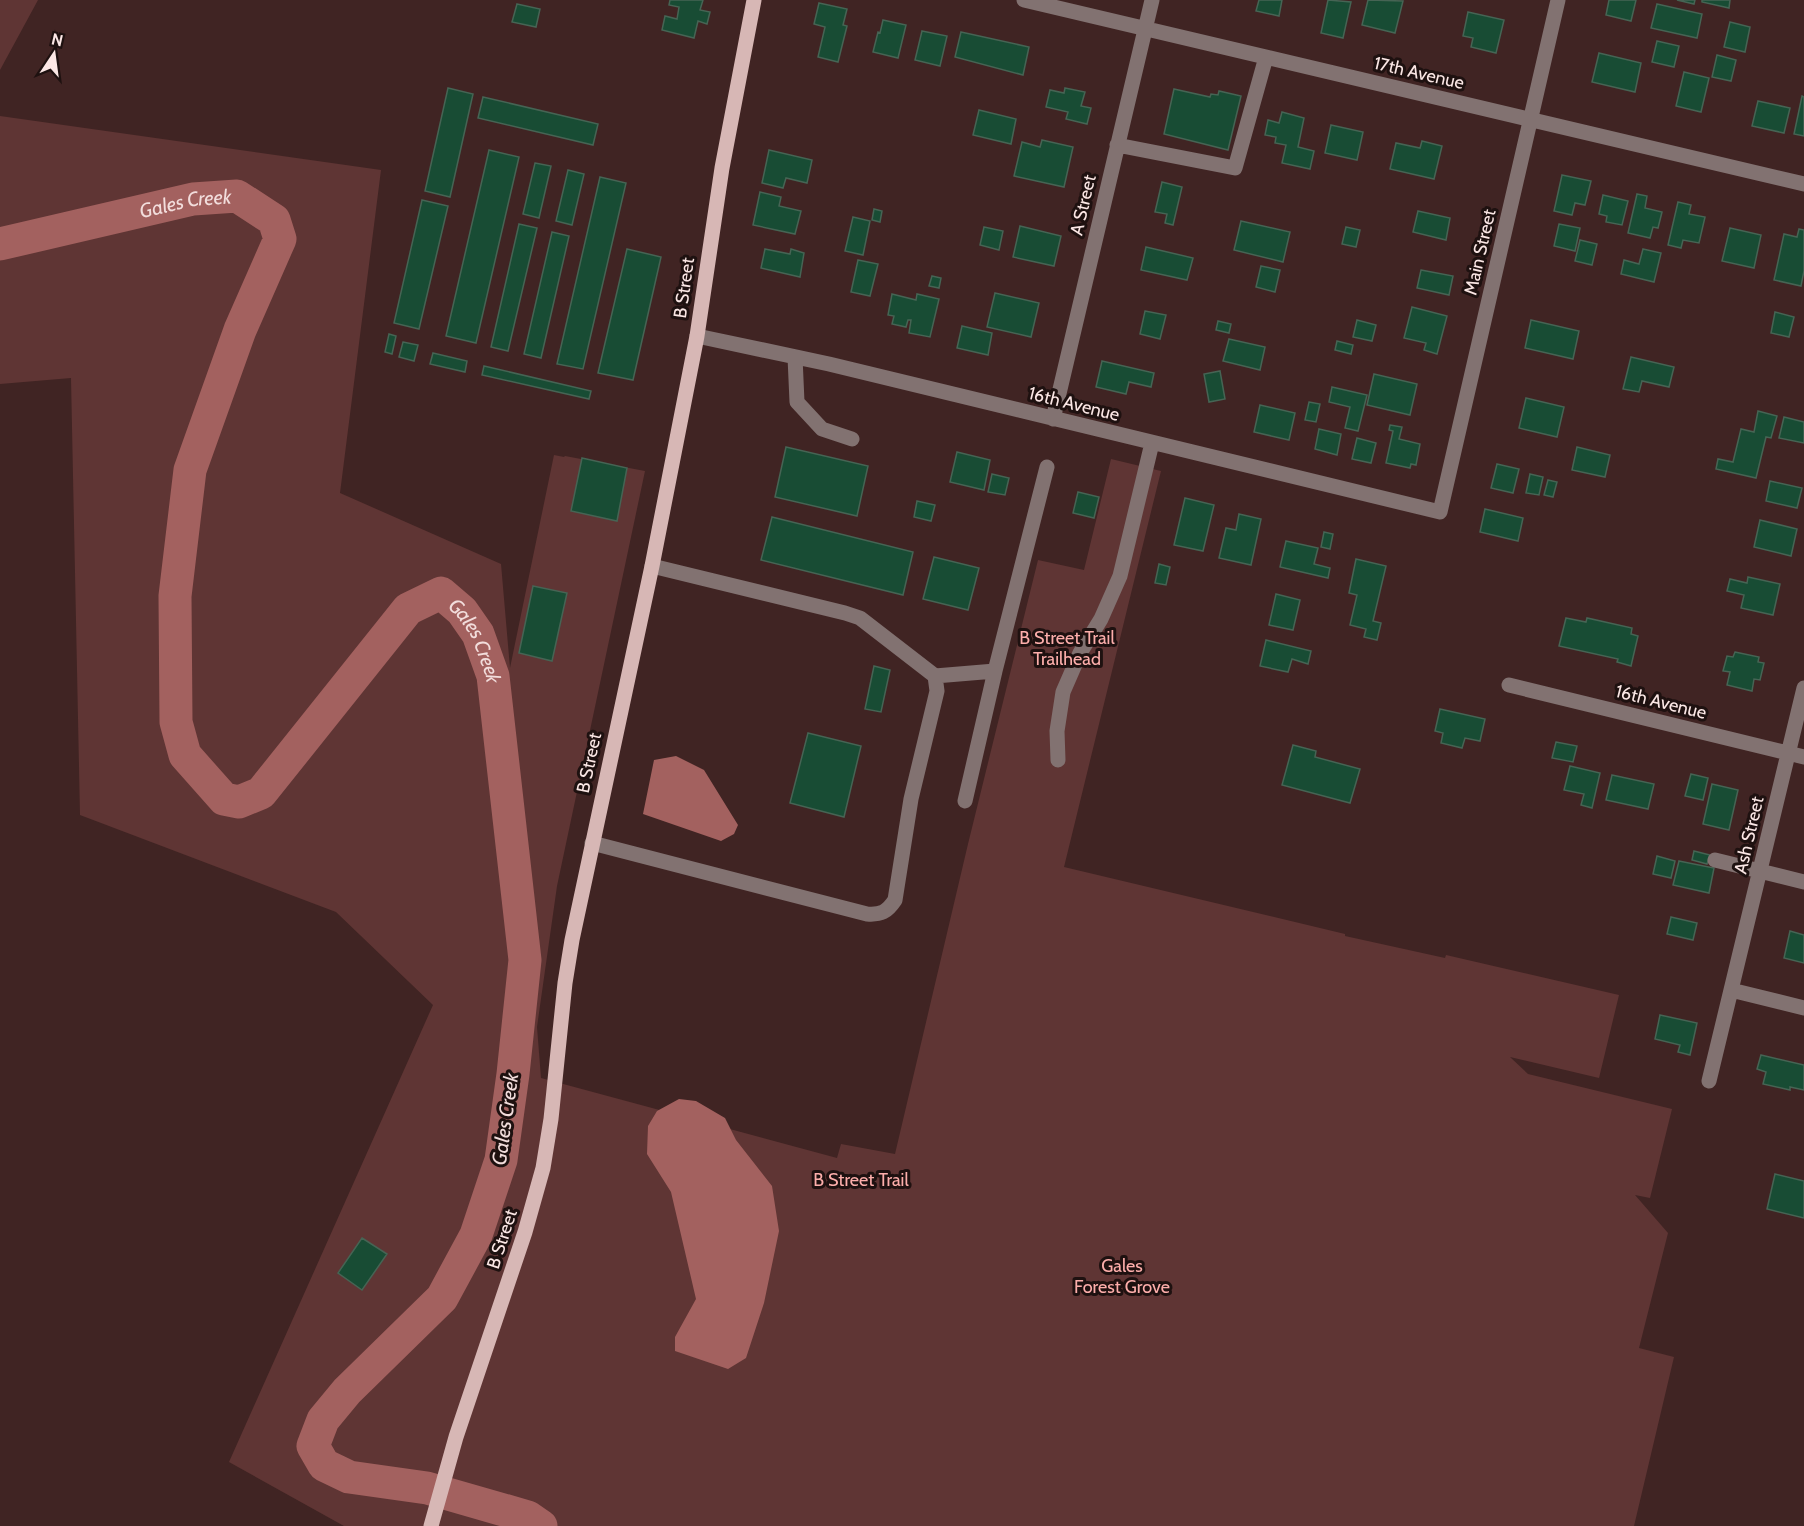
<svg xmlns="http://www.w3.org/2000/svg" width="1804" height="1526" font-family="Cabin,sans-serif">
	<rect width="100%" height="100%" fill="#402423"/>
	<path fill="#5f3534" d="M0 0H38L0 70Z
		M0 116 381 170 340 493 501 564 510 668 554 455 564 457 565 456 645 471 557 886 537 1027 541 1078 837 1158 841 1144 895 1154 968 844 1038 560 1084 570 1111 459 1161 471 1064 867 1345 934V936L1445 958 1446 955 1619 995 1599 1078 1510 1057 1528 1074 1672 1109 1650 1198 1635 1195 1668 1233 1639 1348 1674 1357 1634 1526H344L229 1462 433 1005 336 912 80 815 71 378 0 384Z"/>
	<path fill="#a3615f" d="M676 756 704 770 738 825 734 834 721 841 643 814 654 760Z
		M679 1099 696 1101 725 1118 736 1140 772 1186 779 1231 764 1303 746 1358 728 1369 675 1351V1337L696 1299 671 1192 647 1154 648 1126 657 1111Z"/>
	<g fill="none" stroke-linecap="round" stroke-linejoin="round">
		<path stroke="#a3615f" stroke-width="33" id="s1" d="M0 244 193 199 237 196 274 220 280 239 240 330 190 470 175 596 176 722 185 755 224 799 239 802 261 793 408 609 441 593 462 611 478 634 493 676 525 960 513 1074 501 1160 476 1235 442 1298 347 1391 323 1420 313 1446 324 1465 349 1477 427 1488 528 1517 541 1526"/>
	</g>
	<path fill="#184c34" stroke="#466454" stroke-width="1.5" d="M670 0H703L700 10 710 12 707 24 698 21 694 38 662 30 665 16 677 19 679 7 669 5Z
		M1259 0H1282L1279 16 1256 11Z
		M1328 0 1351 2 1343 38 1321 33Z
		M1368 0 1403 1 1395 33 1362 25Z
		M1609 0H1636L1631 21 1606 15Z
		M1677 0H1695L1694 4Z
		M1702 0H1730L1729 8 1702 2Z
		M819 3 847 9 843 25 847 26 838 62 818 57 825 27 814 24Z
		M517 4 540 9 536 27 512 22Z
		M1657 4 1702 14 1697 38 1651 28Z
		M1468 12 1504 20 1496 53 1471 47 1473 38 1463 36Z
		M883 20 906 25 898 58 873 52 878 32 880 33Z
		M1730 22 1750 27 1745 52 1724 47Z
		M922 31 947 36 940 66 915 60Z
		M961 32 1029 47 1023 75 955 57Z
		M1657 41 1679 46 1674 67 1652 62Z
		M1599 53 1641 63 1635 92 1592 82Z
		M1717 55 1736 60 1731 81 1712 77Z
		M1684 72 1709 78 1701 112 1676 106Z
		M448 88 473 94 450 197 425 191Z
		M1065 88 1085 92 1081 106 1091 108 1087 124 1066 119 1068 112 1046 107 1050 90 1064 93Z
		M1174 89 1210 97 1211 94 1218 95 1219 91 1241 96 1228 150 1164 134Z
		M1802 96 1804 97V136L1794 134Z
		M483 97 598 124 593 145 478 118Z
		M1758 101 1790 108 1784 133 1752 126Z
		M979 110 1016 119 1011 144 973 135Z
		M1282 112 1304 118 1298 147 1314 151 1310 169 1282 163 1286 145 1275 143 1276 137 1265 135 1268 120 1279 123Z
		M1331 125 1363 132 1357 160 1325 153Z
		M1042 140 1073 147 1064 187 1014 176 1022 142 1040 147Z
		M1422 141 1442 146 1434 179 1390 169 1396 143 1420 148Z
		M489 150 519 157 476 343 446 336Z
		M769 150 812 160 807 183 786 178 783 188 762 183Z
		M535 163 551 166 539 218 523 214Z
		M568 170 584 174 572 225 556 221Z
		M1562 175 1591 181 1585 205 1575 203 1572 215 1554 211Z
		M600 177 626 183 583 369 557 364Z
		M1162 182 1182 187 1173 225 1165 223 1167 214 1155 212Z
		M760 192 781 197 779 206 801 211 795 234 753 225Z
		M1637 194 1647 196 1645 208 1662 212 1658 228 1653 227 1650 238 1628 233Z
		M1603 195 1628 201 1622 225 1606 222 1607 216 1599 214Z
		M422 200 448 206 419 329 394 323Z
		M1678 202 1691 205 1689 214 1705 217 1699 243 1683 240 1681 248 1668 245Z
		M874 209 882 211 880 222 872 220Z
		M1418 211 1450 218 1446 240 1413 232Z
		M853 217 870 221 863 255 845 251Z
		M1241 221 1290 232 1283 262 1234 250Z
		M519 224 537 228 508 351 491 347Z
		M1559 224 1580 228 1575 251 1554 246Z
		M1020 226 1061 236 1054 266 1013 257Z
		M984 227 1003 231 999 250 980 245Z
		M1346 227 1360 230 1356 247 1342 244Z
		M1730 228 1761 235 1754 268 1722 261Z
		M1799 229 1804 230V271L1801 286 1774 280 1784 234 1797 237Z
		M552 232 569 236 541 358 524 354Z
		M1580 240 1597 244 1592 265 1575 261Z
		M1146 247 1193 258 1187 280 1141 270Z
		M627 249 661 257 633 380 598 373Z
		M765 249 790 254 791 249 804 253 800 277 761 268Z
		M1643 249 1661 253 1654 282 1621 274 1624 260 1639 264Z
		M858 260 878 264 870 296 851 292Z
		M1261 266 1280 270 1275 292 1256 287Z
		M1421 270 1453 276 1449 295 1417 288Z
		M932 276 941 278 939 288 929 286Z
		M995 293 1039 303 1031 337 987 327Z
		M892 294 916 300 917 294 939 299 930 337 909 333 911 320H908L906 327 892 324 894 316 888 315Z
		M1412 307 1447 316 1437 354 1424 350 1426 343 1404 338Z
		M1145 311 1166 315 1160 339 1140 334Z
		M1775 312 1794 317 1789 337 1771 333Z
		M1357 320 1376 325 1372 341 1353 337Z
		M1531 320 1579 331 1573 359 1525 348Z
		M1218 321 1231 324 1229 333 1216 330Z
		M962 326 992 333 988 355 957 348Z
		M389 334 396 336 392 354 385 352Z
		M1229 339 1265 347 1260 370 1223 361Z
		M1337 341 1353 345 1351 354 1335 350Z
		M403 342 418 345 414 361 399 357Z
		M433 353 467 361 465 372 430 364Z
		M1631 357 1674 367 1669 387 1642 381 1639 392 1623 389Z
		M1102 361 1154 373 1151 387 1129 382 1126 394 1096 387Z
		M484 366 591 391 589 399 482 375Z
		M1220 371 1225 399 1209 402 1204 374Z
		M1374 374 1417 384 1410 415 1367 405Z
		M1332 387 1367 395 1358 431 1345 428 1350 407 1329 402Z
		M1526 398 1564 407 1557 437 1519 428Z
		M1309 402 1320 404 1316 422 1305 420Z
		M1260 405 1295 413 1289 440 1254 432Z
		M1758 411 1777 416 1771 438 1766 437 1756 478 1716 469 1718 459 1733 462 1741 429 1754 432Z
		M1784 417 1804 422V443L1779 438Z
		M1390 425 1402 427 1399 439 1420 444 1416 465 1411 464 1410 468 1386 463 1393 431 1389 430Z
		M1319 429 1341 434 1337 455 1315 449Z
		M1357 438 1376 443 1371 463 1352 459Z
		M786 447 868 466 857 516 775 497Z
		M1577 447 1610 455 1605 477 1572 470Z
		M957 452 990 460 984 490 950 482Z
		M582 458 627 468 617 521 571 511Z
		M1497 464 1519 469 1513 493 1491 488Z
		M992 474 1009 478 1005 495 988 492Z
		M1530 474 1543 477 1539 495 1526 493Z
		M1548 480 1557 482 1553 497 1544 495Z
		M1770 481 1802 488 1797 508 1766 501Z
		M1078 492 1099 497 1094 518 1073 513Z
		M1185 498 1214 505 1203 551 1174 545Z
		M917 501 935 505 931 521 914 517Z
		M1485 509 1523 518 1518 541 1480 532Z
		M1239 514 1261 519 1251 565 1219 558 1226 528 1236 530Z
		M772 517 913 552 903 595 761 560Z
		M1760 520 1797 529 1791 556 1754 547Z
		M1324 532 1333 534 1330 549 1321 547Z
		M1286 541 1318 548 1314 564 1330 568 1328 578 1280 567Z
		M934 557 979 568 968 610 923 599Z
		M1356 559 1386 566 1373 621 1381 623 1377 640 1364 637 1366 629 1350 625 1357 595 1349 593Z
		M1159 564 1170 567 1166 585 1155 583Z
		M1748 577 1780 584 1773 615 1741 608 1744 595 1727 591 1730 579 1747 583Z
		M533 586 567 593 552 661 519 653Z
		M1276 594 1300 600 1293 630 1269 625Z
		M1566 618 1586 622 1587 618 1632 628 1631 634 1638 636 1631 666 1617 662 1618 659 1559 646Z
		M1266 640 1311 651 1308 664 1292 659 1288 672 1260 666Z
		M1735 652 1759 657 1758 662 1764 663 1760 680 1754 679 1752 691 1727 685 1730 672 1723 671 1727 656 1733 657Z
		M874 666 890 670 881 712 865 709Z
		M1440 709 1485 719 1480 741 1465 738 1462 748 1441 743 1443 733 1435 731Z
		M808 733 861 746 844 817 790 803Z
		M1556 742 1577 746 1573 762 1552 758Z
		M1293 745 1316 751 1315 757 1360 769 1350 803 1282 785Z
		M1570 766 1600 773 1592 808 1581 805 1584 794 1564 790Z
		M1691 774 1708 778 1703 800 1685 796Z
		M1612 775 1654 784 1648 809 1606 800Z
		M1712 784 1738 790 1729 830 1703 824Z
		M1694 851 1710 855 1707 864 1692 860Z
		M1657 856 1675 861 1671 878 1653 874Z
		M1679 861 1714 868 1709 893 1673 885Z
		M1671 917 1697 923 1693 940 1667 934Z
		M1790 931 1804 935V963L1784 958Z
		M1660 1015 1697 1023 1690 1055 1678 1052 1680 1045 1655 1039Z
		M1761 1055 1804 1065V1090L1790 1087V1090L1763 1084 1766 1072 1757 1069Z
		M1775 1174 1804 1181V1218L1767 1209Z
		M362 1238 387 1254 362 1290 338 1273Z"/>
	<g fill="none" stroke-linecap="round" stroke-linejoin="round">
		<path stroke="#827271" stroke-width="15" d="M1024 0 1804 184
			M1117 145 1235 168 1266 57
			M697 336 829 364 1440 512 1558 0
			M795 357 797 402 822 429 852 439
			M1053 419 1152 0
			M935 676 995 671
			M1509 685 1804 757
			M1058 760 1057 731 1063 692 1080 653 1101 619 1120 576 1152 443
			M965 801 995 671 1047 467
			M592 843 867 914C881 915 887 912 895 900L911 799 937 691 935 676 860 618 845 613 652 566
			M1715 860 1804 882
			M1731 990 1804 1008
			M1709 1081 1804 688"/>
		<path stroke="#d7b7b5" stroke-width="15" d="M431 1526 456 1437 525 1232 543 1168 551 1119 565 983 572 940 652 566 697 336 722 168 754 0"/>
	</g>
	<g text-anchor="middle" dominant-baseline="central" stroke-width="6" stroke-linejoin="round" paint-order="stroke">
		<g font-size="18" fill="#fbe7e5" stroke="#1e1110">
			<text transform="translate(1419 73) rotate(13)">17th Avenue</text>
			<text transform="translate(1083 205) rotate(-77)">A Street</text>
			<text transform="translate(1480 252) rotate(-77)">Main Street</text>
			<text transform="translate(684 288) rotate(-82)">B Street</text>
			<text transform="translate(1074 404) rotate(14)">16th Avenue</text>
			<text transform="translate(1661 702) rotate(14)">16th Avenue</text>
			<text transform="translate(589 763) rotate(-78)">B Street</text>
			<text transform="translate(1749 835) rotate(-77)">Ash Street</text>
			<text transform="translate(502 1239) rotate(-72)">B Street</text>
		</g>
		<g font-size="18" fill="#fdaeab" stroke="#1e1110">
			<text x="1067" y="638">B Street Trail<tspan x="1067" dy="21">Trailhead</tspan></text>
			<text x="861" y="1180">B Street Trail</text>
			<text x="1122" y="1266">Gales<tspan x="1122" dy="21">Forest Grove</tspan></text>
		</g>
		<g font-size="20" font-style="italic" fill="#f2dddc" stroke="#1e1110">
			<text stroke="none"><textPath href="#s1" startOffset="190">Gales Creek</textPath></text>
			<text stroke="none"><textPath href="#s1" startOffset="1272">Gales Creek</textPath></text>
			<text transform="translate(505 1119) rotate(-82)">Gales Creek</text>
		</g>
	</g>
	<g transform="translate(54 54) rotate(13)" stroke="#1e1110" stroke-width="4.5" paint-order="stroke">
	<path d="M0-4.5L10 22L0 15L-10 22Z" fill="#fbe7e5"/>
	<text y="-9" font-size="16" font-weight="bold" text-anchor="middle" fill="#fbe7e5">N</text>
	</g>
</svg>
